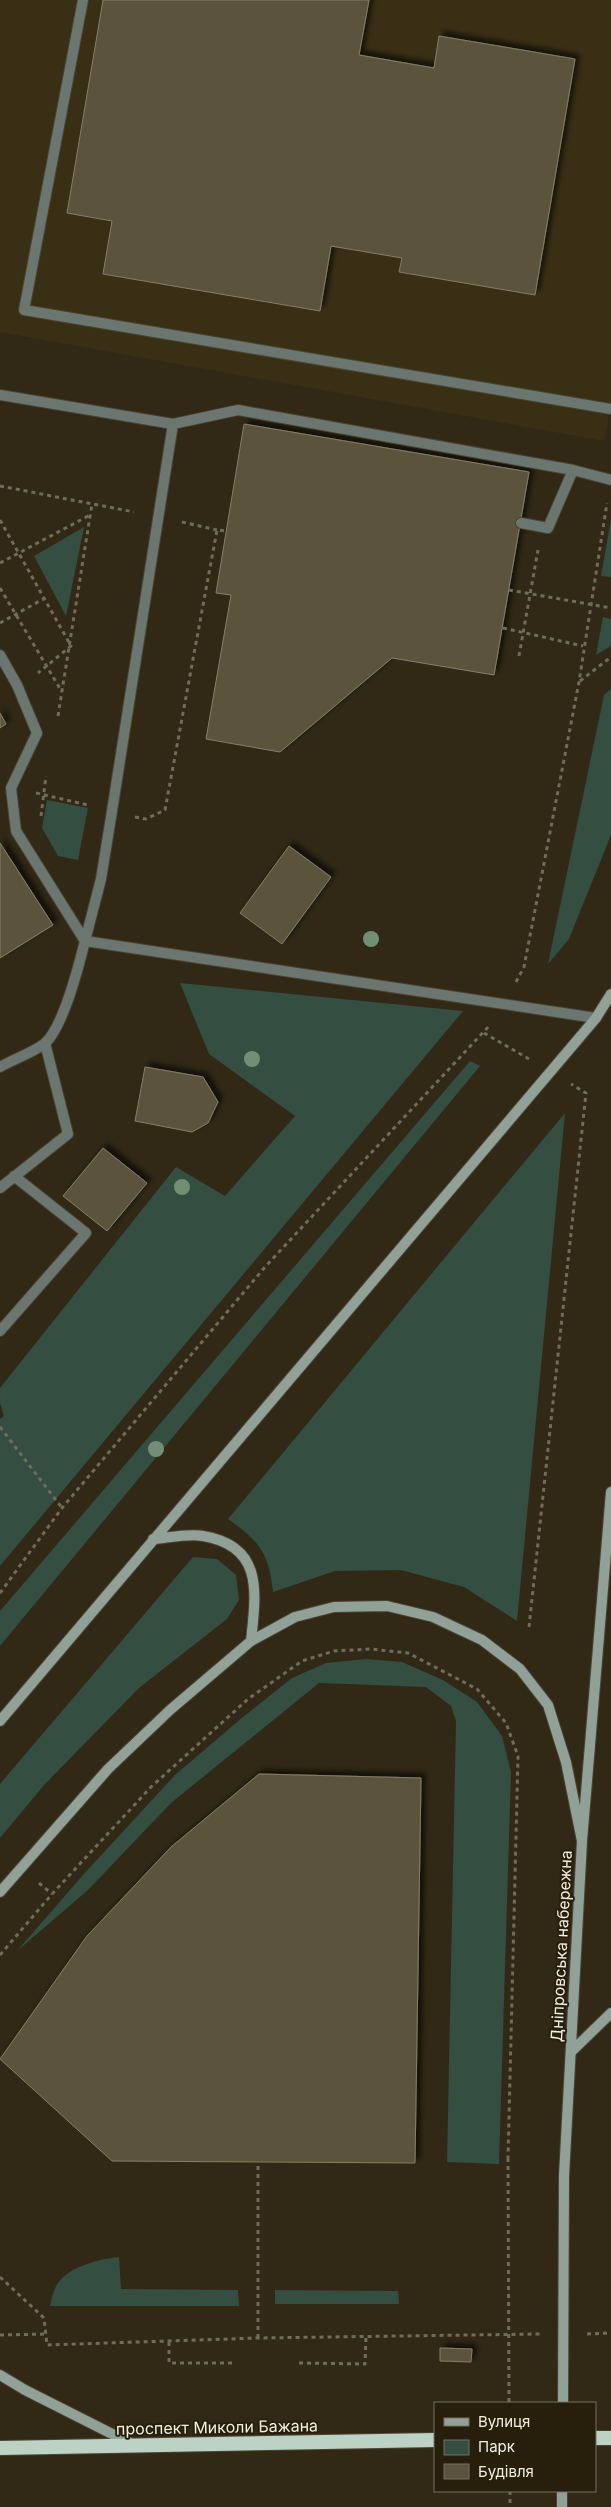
<svg xmlns="http://www.w3.org/2000/svg" width="611" height="2507" font-family="Inter,sans-serif">
	<defs>
		<filter id="shadow"><feDropShadow dx="4.5" dy="-4.5" stdDeviation="2.5" flood-color="#0009"/></filter>
	</defs>
	<rect width="100%" height="100%" fill="#312916"/>
	<path fill="#392f15" d="M0 0H611V405L604 441 0 332Z"/>
	<path fill="#344e41" d="M611 519V577L601 576Z
		M84 527 66 616 34 556Z
		M603 617 611 619V646L596 655Z
		M611 689V835L569 939 548 964 604 695Z
		M47 800 88 808 78 860 58 856 42 828Z
		M180 983 463 1011 0 1566V1419L4 1416 0 1403V1388L176 1167 225 1196 295 1116 209 1054Z
		M470 1061 480 1066 0 1646V1611Z
		M565 1113 517 1621 464 1587 401 1570 335 1571 273 1592C269 1553 259 1541 228 1519Z
		M193 1557 217 1559 236 1575 239 1600 227 1619 139 1688 45 1784 0 1838V1784Z
		M366 1659 402 1662 443 1680 477 1702 502 1736 511 1772 499 2164 447 2162 456 1721 451 1706 426 1687 319 1683 171 1803 88 1890 17 1951 83 1875 175 1775 243 1717 292 1678 326 1663Z
		M119 2257 121 2289 238 2290 239 2306H50C52 2298 53 2290 58 2283 70 2266 100 2259 119 2257Z
		M275 2290 398 2291 399 2304H275Z"/>
	<path fill="#5b533e" stroke="#877e68" filter="url(#shadow)" d="M103 0H369L359 55 434 68 439 36 575 59 535 295 399 272 402 258 331 246 320 311 103 274 112 221 67 213Z
		M244 424 529 472 494 675 392 658 280 752 206 739 231 595 216 593Z
		M0 713 6 724 0 728Z
		M0 843 53 925 0 958Z
		M289 846 331 877 282 944 240 913Z
		M145 1067 203 1077 218 1102 208 1123 192 1132 135 1121Z
		M103 1148 147 1183 107 1231 63 1196Z
		M259 1774 421 1778 415 2163 112 2161 0 2059 87 1936 171 1847Z
		M440 2348 472 2349 471 2362 440 2361Z"/>
	<g fill="none" stroke-linecap="round" stroke-linejoin="round">
		<g stroke="#4c4432" stroke-width="12">
			<path id="service" d="M83 0 24 310 611 409
				M0 395 173 424 112 811 101 879 85 941 596 1018
				M173 424 238 410 573 470 611 480
				M521 523 548 528 573 470
				M0 655 17 685 37 733 11 788 16 831 85 941C79 965 63 1029 44 1044 32 1053 14 1059 0 1067
				M0 1188 68 1134 45 1043
				M0 1331 86 1233 14 1176"/>
		</g>
		<g stroke="#4c4432" stroke-width="12">
			<path id="secondary" d="M153 1539C168 1538 188 1533 203 1536 264 1546 256 1593 251 1641
				M0 1721 596 1018 611 994
				M0 1892 108 1769 170 1710 251 1641 295 1617 334 1607 387 1606 433 1617 482 1640 520 1669 548 1705 566 1762 582 1841
				M571 2052 611 2013
				M564 2176 582 1841 611 1492
				M0 2375 25 2390 132 2444
				M562 2507V2491"/>
		</g>
		<g stroke="#4c4432" stroke-width="16">
			<path id="trunk" d="M595 2438H611
				M0 2448 435 2440"/>
		</g>
		<path stroke="#716b5a" stroke-width="3" stroke-dasharray="4 4" stroke-linecap="butt" d="M0 486 134 512
			M0 520 71 646 38 673
			M182 522 217 530
			M0 563 90 515
			M0 588 62 692
			M509 590 611 608
			M0 623 45 598
			M503 628 583 646
			M519 656 538 550
			M580 681 611 657
			M58 716 92 504
			M36 793 88 805
			M41 816 46 776
			M135 817 146 819 165 810 217 530 226 531
			M516 982 524 967 579 682 607 503
			M484 1033 529 1059
			M0 1427 62 1508
			M0 1593 62 1508 265 1267 489 1026
			M529 1627 586 1093 571 1084
			M39 1883 52 1894
			M0 1955 52 1894 151 1787 248 1699 302 1661 334 1651 370 1649 408 1653 477 1689 506 1723 518 1756 508 2158
			M0 2277 44 2318 47 2345 258 2338 540 2334
			M587 2334 611 2333
			M0 2335 46 2334
			M258 2338V2162
			M169 2342V2363H236
			M299 2363 365 2364 366 2337
			M510 2491V2507"/>
		<use href="#service" stroke="#6c7670" stroke-width="10"/>
		<use href="#secondary" stroke="#91a197" stroke-width="10"/>
		<use href="#trunk" stroke="#bbd2c4" stroke-width="14"/>
		<g stroke="#4c4432" stroke-width="12" stroke-linecap="butt">
			<path id="secondary-bridge" d="M563 2403 564 2176"/>
		</g>
		<path stroke="#716b5a" stroke-width="3" stroke-dasharray="4 4" stroke-linecap="butt" d="M508 2158 509 2403"/>
		<use href="#secondary-bridge" stroke="#91a197" stroke-width="10"/>
	</g>
	<g fill="#728f75">
		<circle cx="371" cy="939" r="8"/>
		<circle cx="252" cy="1059" r="8"/>
		<circle cx="182" cy="1187" r="8"/>
		<circle cx="156" cy="1449" r="8"/>
	</g>
	<g text-anchor="middle" dominant-baseline="central" stroke-width="4" stroke-linejoin="round" paint-order="stroke">
		<g font-size="16" fill="#f1ede1" stroke="#271f0c">
			<text transform="translate(561 1946) rotate(-87)">Дніпровська набережна</text>
			<text transform="translate(217 2427) rotate(-1)">проспект Миколи Бажана</text>
		</g>
	</g>
	<rect x="434" y="2402" width="162" height="90" fill="#271f0c" stroke="#787161"/>
	<rect x="444" y="2418" width="25" height="8" fill="#91a197" stroke="#787161"/>
	<text x="478" y="2427" font-size="15" fill="#f1ede1">Вулиця</text>
	<rect x="444" y="2440" width="25" height="15" fill="#344e41" stroke="#787161"/>
	<text x="478" y="2452" font-size="15" fill="#f1ede1">Парк</text>
	<rect x="444" y="2464" width="25" height="15" fill="#5b533e" stroke="#787161"/>
	<text x="478" y="2477" font-size="15" fill="#f1ede1">Будівля</text>
</svg>
